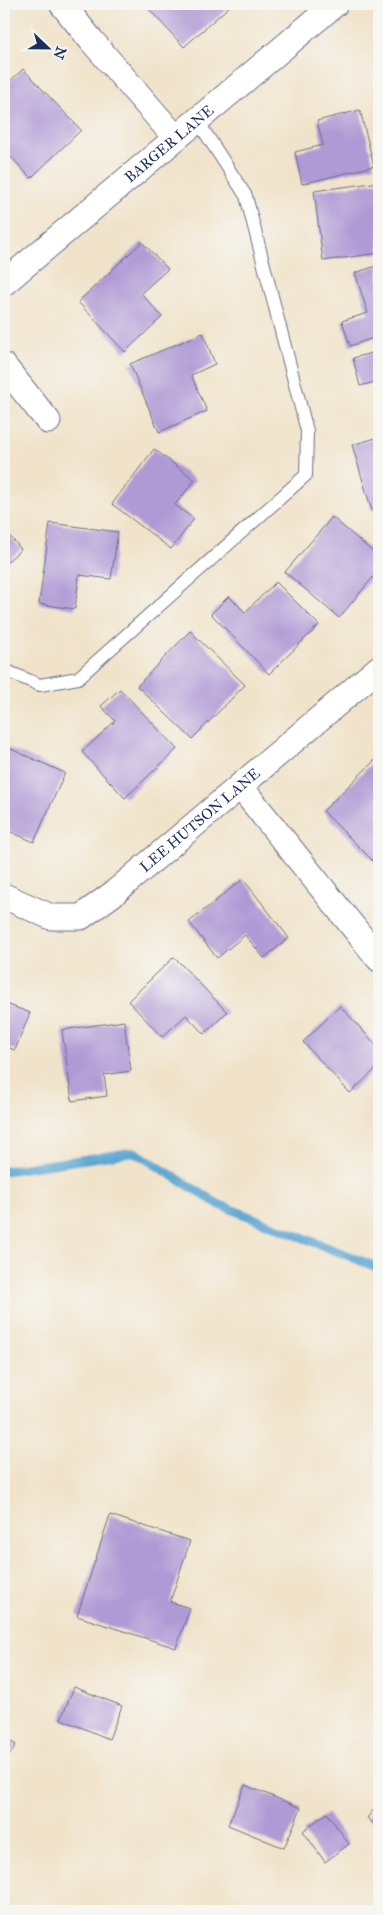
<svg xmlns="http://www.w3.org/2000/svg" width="383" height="1915" font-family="'IM FELL Great Primer',serif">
	<rect width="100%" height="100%" fill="#f6f6f2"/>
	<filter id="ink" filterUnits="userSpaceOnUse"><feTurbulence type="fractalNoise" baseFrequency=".02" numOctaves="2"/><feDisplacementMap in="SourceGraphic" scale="10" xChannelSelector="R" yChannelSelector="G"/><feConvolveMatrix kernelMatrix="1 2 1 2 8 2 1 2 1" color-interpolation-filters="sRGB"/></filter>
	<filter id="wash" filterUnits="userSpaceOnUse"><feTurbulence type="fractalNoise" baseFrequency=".0096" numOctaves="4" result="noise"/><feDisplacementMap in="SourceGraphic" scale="20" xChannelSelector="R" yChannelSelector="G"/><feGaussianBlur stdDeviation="1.12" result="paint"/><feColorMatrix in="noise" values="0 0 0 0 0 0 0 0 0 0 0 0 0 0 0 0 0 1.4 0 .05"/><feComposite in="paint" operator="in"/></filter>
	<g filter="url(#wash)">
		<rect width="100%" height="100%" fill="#f1e3ca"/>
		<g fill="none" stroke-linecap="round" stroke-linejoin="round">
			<path stroke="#57a3d0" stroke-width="9" d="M4 1171 135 1152 218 1204 379 1268"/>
		</g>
		<g id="blocks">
			<path fill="#b09ad5" d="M144 4H232L184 47Z
				M23 69 81 130 31 178 4 150V87Z
				M360 110 374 166 302 184 295 152 323 145 317 121Z
				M379 182V253L323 261 314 191Z
				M142 242 168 269 141 293 162 317 125 352 78 302Z
				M379 265V336L350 346 342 321 368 313 355 273Z
				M203 333 215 364 191 375 207 411 159 432 130 364Z
				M379 351V381L360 386 353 358Z
				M379 437V509L372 511 352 445Z
				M154 449 195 480 175 505 194 519 171 549 112 504Z
				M332 517 379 557V570L339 618 285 572Z
				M50 523 118 532 111 579 79 575 75 609 39 604Z
				M4 530 21 549 4 565Z
				M276 582 319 625 269 674 211 614 229 596 245 612Z
				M190 631 245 685 192 739 137 686Z
				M120 689 177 749 125 798 82 752 115 721 101 706Z
				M4 746 65 773 34 842 4 829Z
				M376 759 379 763V857L374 862 323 811Z
				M243 879 289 938 264 958 245 935 217 958 189 922Z
				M174 957 227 1012 204 1034 186 1015 162 1037 128 1001Z
				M4 1003 30 1013 15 1050 4 1046Z
				M340 1006 379 1048V1066L350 1093 303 1042Z
				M124 1021 131 1071 104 1075 107 1096 72 1101 62 1030Z
				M110 1515 190 1541 170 1602 190 1608 176 1648 77 1616Z
				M74 1687 122 1706 109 1739 61 1719Z
				M4 1737 16 1745 4 1762Z
				M245 1785 301 1808 284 1848 228 1825Z
				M379 1803V1828L367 1818Z
				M327 1813 349 1844 325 1862 303 1831Z"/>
		</g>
	</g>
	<g filter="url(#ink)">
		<use href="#blocks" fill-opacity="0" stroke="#666e84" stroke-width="1"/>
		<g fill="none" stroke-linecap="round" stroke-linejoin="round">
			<g stroke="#666e84" stroke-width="14">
				<path id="service" d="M4 670 40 685 78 678 306 475 307 431 246 196 197 120"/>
			</g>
			<g stroke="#666e84" stroke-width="27">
				<g id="minor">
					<path d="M62 4 91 40 175 137"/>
					<path id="s1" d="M4 283 335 4"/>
					<path d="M4 366 48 421"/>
					<path d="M240 786 379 959"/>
					<path id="s2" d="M4 896 51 917H81L114 893 379 668"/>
				</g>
			</g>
			<use href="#service" stroke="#fff" stroke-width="12"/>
			<use href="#minor" stroke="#fff" stroke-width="25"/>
		</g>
	</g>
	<g text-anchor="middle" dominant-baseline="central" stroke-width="4" stroke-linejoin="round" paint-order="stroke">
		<g font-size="15" fill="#1b2f5e" stroke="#f6f6f2">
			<text stroke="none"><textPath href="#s1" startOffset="216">BARGER LANE</textPath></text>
			<text stroke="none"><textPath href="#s2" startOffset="235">LEE HUTSON LANE</textPath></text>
		</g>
	</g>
	<rect width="383" height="1915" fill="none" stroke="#f6f6f2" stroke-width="20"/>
	<g transform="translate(48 48) rotate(112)" stroke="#f6f6f2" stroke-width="4" paint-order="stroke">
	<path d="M0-4L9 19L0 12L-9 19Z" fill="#1b2f5e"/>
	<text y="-8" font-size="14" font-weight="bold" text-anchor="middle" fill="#1b2f5e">N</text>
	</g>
</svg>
